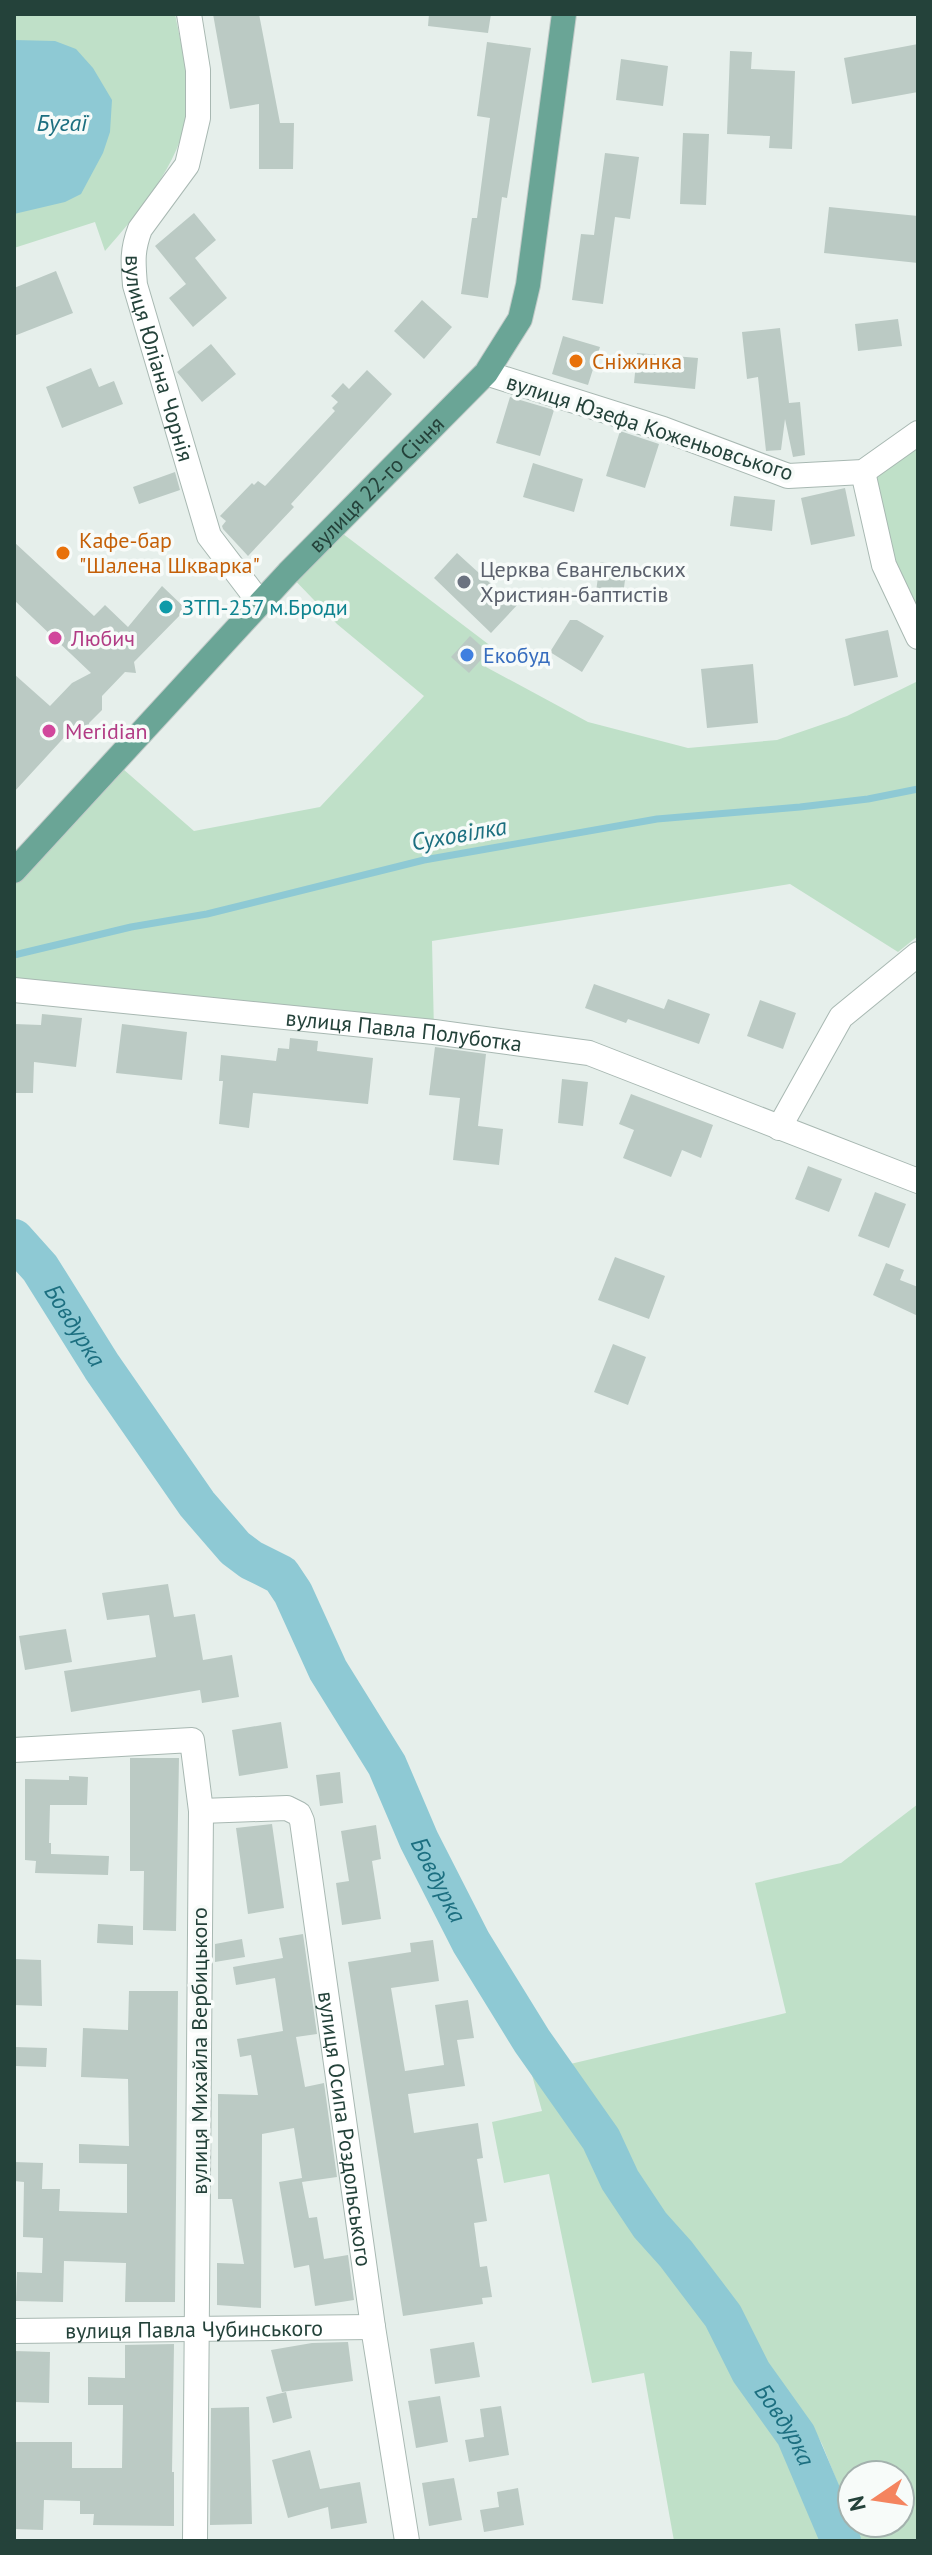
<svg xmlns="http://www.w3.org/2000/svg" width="932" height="2555" font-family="'PT Sans',sans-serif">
	<rect width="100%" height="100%" fill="#e6efeb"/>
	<path fill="#bfe0c8" d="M14 14H175C181 45 191 81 187 113 181 162 137 215 105 251L95 222 14 248Z
		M918 440V637L864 477Z
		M334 527 496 650 486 667 588 722 688 748 777 740 847 716 918 681V936L898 952 790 884 432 941 434 1032 14 990V871L115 762 194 831 320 807 424 696 337 624 288 573Z
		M14 1226 58 1283 165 1449 202 1501 238 1541 285 1570 298 1589 347 1690 394 1762 427 1838 463 1911 524 2010 607 2133 640 2192 659 2219 718 2288 747 2343 805 2427 817 2448 855 2541H674L644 2373 592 2383 549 2174 504 2183 492 2122 542 2111 524 2046 506 2022 445 1920 380 1770 322 1676 287 1598 276 1583 250 1569 230 1554 177 1490 98 1373 45 1287 14 1250Z
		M918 1804V2541H860L854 2523H900V2475H852V2519L822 2444 810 2422 764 2362 737 2310 720 2285 643 2192 610 2131 566 2065 786 2013 755 1883 841 1863Z"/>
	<path fill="#8ec9d4" d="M14 40 55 41 76 49 93 68 112 100 110 132 103 153 81 194 65 202 14 214Z"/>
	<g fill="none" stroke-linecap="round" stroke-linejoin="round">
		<path stroke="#8ec9d4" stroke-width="7" d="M14 955 131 927 207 914 424 860 657 819 800 807 868 799 918 789"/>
		<path stroke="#8ec9d4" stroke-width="40" id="s1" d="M14 1239 40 1268 102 1367 197 1504 235 1548 251 1560 281 1575 293 1593 328 1670 387 1765 419 1840 471 1942 532 2041 601 2139 620 2180 650 2225 676 2254 723 2316 751 2372 796 2435 841 2541"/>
	</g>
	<path fill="#bbcac4" d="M213 14H259L280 123H294L293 169H259V104L230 109Z
		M429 14H491L488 33 428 26Z
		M487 42 531 48 507 198 502 197 488 298 461 294 472 218H477L490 118 477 116Z
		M918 44V92L852 104 844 58Z
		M730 51 752 52 751 69 795 71 792 149 769 148 770 136 727 134Z
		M621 59 668 66 663 106 616 100Z
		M683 133 709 134 706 205 680 204Z
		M605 153 639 157 630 219 615 217 603 304 572 300 581 234 594 235Z
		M829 207 918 216V263L824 253Z
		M194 213 216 240 195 258 227 298 193 327 169 298 186 284 155 246Z
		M56 271 73 313 14 336V288Z
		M422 300 452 327 424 359 394 331Z
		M898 319 902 346 858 351 855 324Z
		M780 328 789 403 800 402 805 455 793 457 785 419 781 450 766 451 758 377 747 379 742 332Z
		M563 336 600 347 588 385 552 374Z
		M211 344 236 374 202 402 177 372Z
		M637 353 698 358 695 389 634 383Z
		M91 368 99 387 114 381 123 404 62 428 46 387Z
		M367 370 392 394 291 504 294 507 248 556 223 529 222 526 226 521 220 516 252 483 254 485 258 481 265 486 268 483 335 411 332 408 338 402 331 396 343 383 349 389Z
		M510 397 554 410 540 456 496 443Z
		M620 431 659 444 645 488 606 476Z
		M533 463 583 479 574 512 523 497Z
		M175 472 180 490 139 504 133 487Z
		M845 488 855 536 811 545 801 498Z
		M734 496 775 500 772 531 730 526Z
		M14 542 94 616 105 605 128 627 162 586 186 609 134 662 136 673 125 672 102 696V710L89 723 90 738 70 731 14 792V674L50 706 72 683 91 673 14 600Z
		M457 553 502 594 505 591 519 603 491 633 434 578Z
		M600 562 627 565 623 595 596 592Z
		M570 620H577L604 636 582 672 550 652Z
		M888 630 898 677 854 686 845 639Z
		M470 636 488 652 469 673 451 657Z
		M753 664 758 723 707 728 701 669Z
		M594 984 664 1009 668 999 710 1014 699 1044 628 1019 626 1023 585 1008Z
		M760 1000 796 1013 783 1049 747 1036Z
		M42 1014 82 1018 76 1067 34 1062 33 1093H14V1024L41 1025Z
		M122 1024 187 1032 182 1080 116 1073Z
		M290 1038 318 1041 317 1051 373 1058 368 1104 253 1093 249 1128 219 1124 223 1081H219L221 1055 276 1061 278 1048 289 1049Z
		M435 1047 486 1054 478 1126 503 1129 499 1165 453 1160 460 1098 429 1095Z
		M562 1079 588 1082 583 1126 558 1123Z
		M631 1094 713 1125 701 1158 682 1150 671 1177 623 1158 634 1130 619 1124Z
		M808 1166 842 1179 829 1212 795 1199Z
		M875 1192 906 1204 889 1248 858 1236Z
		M615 1257 665 1276 649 1319 598 1300Z
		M886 1263 904 1270 900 1280 918 1287V1316L873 1295Z
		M613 1344 646 1357 628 1405 594 1392Z
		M168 1584 174 1617 195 1614 203 1660 232 1655 239 1697 202 1703 200 1690 71 1712 64 1671 156 1657 149 1615 107 1620 102 1593Z
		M66 1629 72 1662 25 1670 19 1636Z
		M281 1722 288 1768 239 1776 232 1730Z
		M130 1758H179L176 1931 143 1930 144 1871H130Z
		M340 1772 343 1803 320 1806 316 1775Z
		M69 1776 88 1777 87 1805H50L49 1843H51V1854L109 1856 108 1875 35 1873 36 1861 25 1860V1779L69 1780Z
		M272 1824 284 1908 248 1914 236 1828Z
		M376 1825 381 1859 372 1861 381 1919 342 1925 336 1883 349 1881 341 1831Z
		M98 1924 133 1926V1945L97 1943Z
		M303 1934 317 2034 296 2037 305 2087 324 2083 337 2177 302 2182 309 2218 317 2217 324 2259 348 2255 354 2300 315 2306 309 2265 294 2268 279 2182 302 2178 294 2128 262 2134 261 2308 217 2305V2263L244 2264 232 2199H218V2094L258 2095 251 2055 240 2057 237 2039 283 2031 275 1978 236 1985 233 1967 283 1958 279 1938Z
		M242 1939 245 1957 215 1962V1944Z
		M433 1940 439 1981 391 1988 405 2071 444 2065 435 2005 468 2000 474 2038 457 2040 465 2086 408 2094 414 2133 478 2123 483 2158 477 2159 487 2221 474 2223 480 2267 487 2266 492 2297 482 2298 483 2304 403 2316 348 1962 411 1952 410 1943Z
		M14 1959 41 1960 42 2006 14 2005Z
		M129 1991H178L175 2302H125L126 2263 64 2261 63 2302 16 2301 17 2272 42 2273 43 2238 23 2237 24 2182 14 2181V2162L43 2163 42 2189H60L59 2211 127 2213V2164L79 2163V2144L129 2146 128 2079 81 2077 83 2028 128 2030Z
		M14 2047 47 2048 46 2067 14 2066Z
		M348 2342 353 2381 282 2392 271 2350 312 2343Z
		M474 2342 480 2377 435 2384 430 2349Z
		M174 2344 172 2472H174V2526L93 2525 94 2514H80V2501L44 2500 43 2530 14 2529V2442H72V2468H122L123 2405H88V2377L125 2378V2345Z
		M14 2351 50 2352 49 2403 14 2402Z
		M286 2392 292 2418 273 2423 266 2397Z
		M440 2396 448 2442 416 2448 408 2401Z
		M501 2406 509 2455 469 2462 465 2440 484 2437 480 2409Z
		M249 2407 252 2524 210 2525 211 2408Z
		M310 2450 320 2489 360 2482 367 2523 331 2529 328 2507 288 2518 272 2460Z
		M454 2478 462 2520 429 2526 422 2483Z
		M518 2488 524 2525 484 2532 480 2510 499 2507 497 2492Z"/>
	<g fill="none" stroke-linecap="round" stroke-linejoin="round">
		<g stroke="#a8b8b2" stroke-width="26">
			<g id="minor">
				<path id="s2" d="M189 14 198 70V118L187 165 140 229C132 250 133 262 135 285L209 536 260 603"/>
				<path d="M486 373 663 429 788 476 863 472 918 433"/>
				<path d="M863 472 884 565 918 637"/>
				<path id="s3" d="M14 990 434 1032 589 1053 918 1181"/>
				<path d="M779 1128 841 1017 918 954"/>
				<path d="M14 1750 192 1740 201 1811 195 2541"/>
				<path id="s4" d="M201 1811 287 1808 299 1814 302 1821 373 2327 407 2541"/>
				<path id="s5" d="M14 2331 373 2327"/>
			</g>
		</g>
		<g stroke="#c2cac8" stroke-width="26">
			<g id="major">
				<path id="s6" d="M14 871 288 573 486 373 520 319 528 285 564 14"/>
			</g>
		</g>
		<use href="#minor" stroke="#fff" stroke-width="24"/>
		<use href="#major" stroke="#6aa596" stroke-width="24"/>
	</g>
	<g fill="#e8710a" stroke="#f7fbf9" stroke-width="3">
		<circle cx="576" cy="361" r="8"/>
		<circle cx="63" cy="553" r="8"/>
	</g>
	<circle fill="#6b7280" stroke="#f7fbf9" stroke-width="3" cx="464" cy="582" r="8"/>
	<circle fill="#0f9aa8" stroke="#f7fbf9" stroke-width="3" cx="166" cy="607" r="8"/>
	<g fill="#d1479c" stroke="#f7fbf9" stroke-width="3">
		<circle cx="55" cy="638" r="8"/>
		<circle cx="49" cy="731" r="8"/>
	</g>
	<circle fill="#3f7fe0" stroke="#f7fbf9" stroke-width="3" cx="467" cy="655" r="8"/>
	<g text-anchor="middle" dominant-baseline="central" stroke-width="7" stroke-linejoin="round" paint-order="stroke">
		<g font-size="22" fill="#24423a" stroke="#f7fbf9">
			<text stroke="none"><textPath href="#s2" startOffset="366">вулиця Юліана Чорнія</textPath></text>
			<text transform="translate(650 427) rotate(18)">вулиця Юзефа Коженьовського</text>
			<text stroke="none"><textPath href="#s6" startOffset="530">вулиця 22-го Січня</textPath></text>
			<text stroke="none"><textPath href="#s3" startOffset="392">вулиця Павла Полуботка</textPath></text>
			<text transform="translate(199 2051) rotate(-90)">вулиця Михайла Вербицького</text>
			<text stroke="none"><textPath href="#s4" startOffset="418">вулиця Осипа Роздольського</textPath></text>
			<text stroke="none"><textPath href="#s5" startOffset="180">вулиця Павла Чубинського</textPath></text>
		</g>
		<g font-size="22" fill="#c56008" stroke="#f7fbf9" text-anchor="start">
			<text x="592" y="361">Сніжинка</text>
			<text x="79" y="540">Кафе-бар<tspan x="79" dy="25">"Шалена Шкварка"</tspan></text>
		</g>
		<g font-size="22" fill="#5b616d" stroke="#f7fbf9" text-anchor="start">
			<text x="480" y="569">Церква Євангельских<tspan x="480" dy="25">Християн-баптистів</tspan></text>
		</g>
		<g font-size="22" fill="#0d838f" stroke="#f7fbf9" text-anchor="start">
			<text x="182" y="607">ЗТП-257 м.Броди</text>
		</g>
		<g font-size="22" fill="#b23c85" stroke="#f7fbf9" text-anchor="start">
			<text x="71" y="638">Любич</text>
			<text x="65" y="731">Meridian</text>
		</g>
		<g font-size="22" fill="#366cbe" stroke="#f7fbf9" text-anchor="start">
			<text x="483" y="655">Екобуд</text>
		</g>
		<g font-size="24" font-style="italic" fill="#1c6f80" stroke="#f7fbf9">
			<text x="62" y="122">Бугаї</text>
			<text transform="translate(459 834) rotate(-10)">Суховілка</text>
			<text stroke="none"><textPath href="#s1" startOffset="106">Бовдурка</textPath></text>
			<text stroke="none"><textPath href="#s1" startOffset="778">Бовдурка</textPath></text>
			<text stroke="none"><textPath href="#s1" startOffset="1426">Бовдурка</textPath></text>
		</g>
	</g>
	<rect width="932" height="2555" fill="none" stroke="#24423a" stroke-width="32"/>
	<g transform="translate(876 2499) rotate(257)"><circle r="38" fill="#f7fbf9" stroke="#a3b1ad" stroke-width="2"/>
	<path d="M0-6L14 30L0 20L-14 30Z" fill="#f4845f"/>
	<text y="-12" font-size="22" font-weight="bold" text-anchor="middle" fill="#24423a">N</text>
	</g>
</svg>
